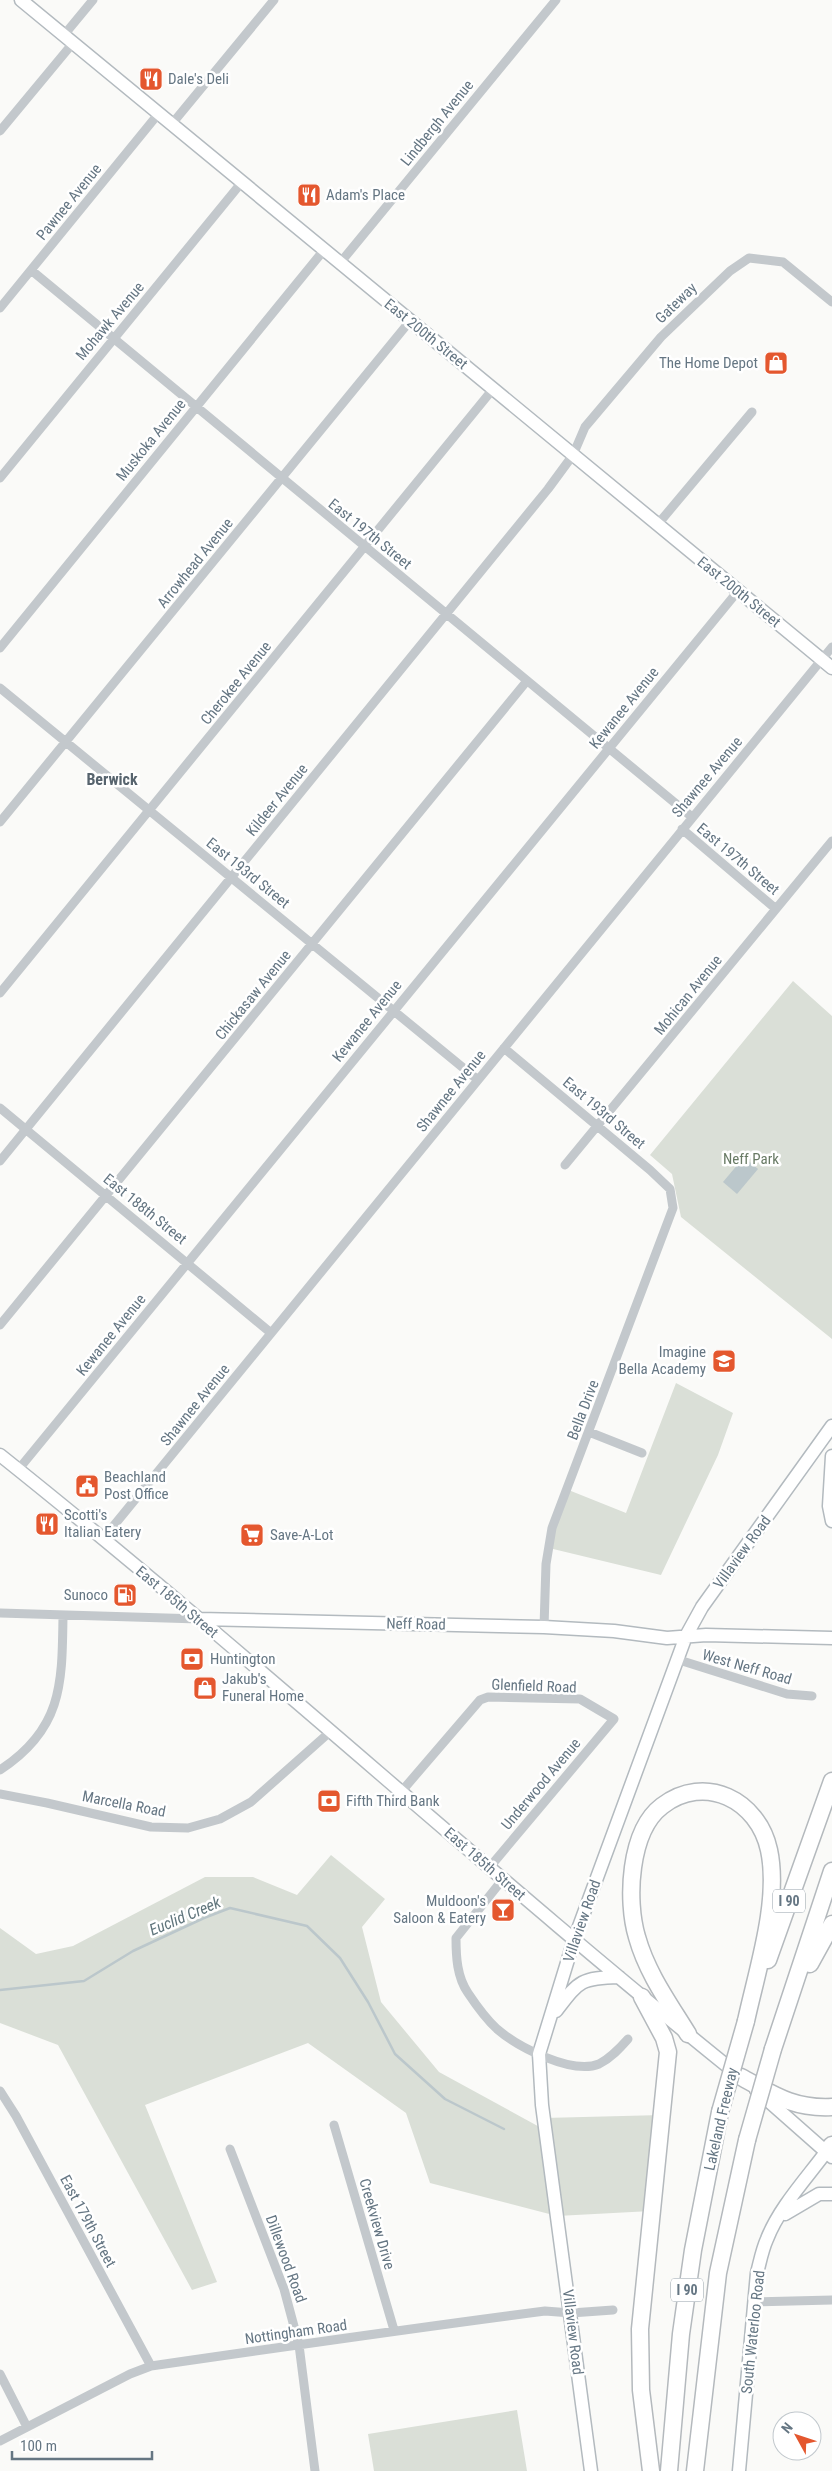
<svg xmlns="http://www.w3.org/2000/svg" width="832" height="2471" font-family="'Roboto Condensed',sans-serif">
	<rect width="100%" height="100%" fill="#fafaf8"/>
	<path fill="#dadfd7" d="M793 981 832 1016V1339L681 1217 672 1174 650 1155Z
		M676 1383 733 1413 718 1455 661 1575 549 1548 566 1489 626 1513Z
		M331 1855 385 1899 362 1927 381 2002 439 2072 545 2130 544 2118 662 2115 651 2211 557 2216 430 2183 406 2113 308 2043 145 2105 217 2282 192 2290 58 2045 0 2023V1928L36 1954 73 1946 205 1877H253L297 1895Z
		M517 2410 527 2471H374L368 2434Z"/>
	<path fill="#bbc7cb" d="M744 1157 758 1169 737 1194 723 1182Z"/>
	<g fill="none" stroke-linecap="round" stroke-linejoin="round">
		<path stroke="#bbc7cb" stroke-width="2.5" d="M0 1990 84 1981 133 1951 204 1918 230 1908 307 1926 340 1958 368 2002 395 2054 445 2099 504 2129"/>
		<g stroke="#b3babf" stroke-width="15">
			<path id="secondary" d="M21 0 832 668
				M0 1455C251 1655 487 1873 737 2074
				M832 1456 829 1506 832 1521
				M199 1619 544 1627 614 1631 667 1638 706 1635 832 1638
				M556 2011C579 1981 580 1978 619 1977
				M756 2090 832 2157
				M785 2214 819 2194H832
				M591 2471 542 2105 539 2054 574 1940 686 1636 702 1607 832 1426
				M739 2471 757 2273C760 2262 762 2250 767 2239 779 2208 806 2179 826 2152"/>
		</g>
		<g stroke="#b4b9bd" stroke-width="19">
			<path id="highway" d="M768 1960 832 1781
				M810 1964 832 1924
				M642 1997 664 2038 668 2052 640 2329 641 2390 651 2471
				M688 2034C669 2003 647 1973 637 1937 626 1901 629 1831 662 1806 705 1773 758 1800 769 1850 780 1901 757 1970 746 2021
				M773 2049 832 1871
				M741 2077C774 2095 794 2109 832 2107
				M826 2152 832 2145
				M669 2471 681 2334 693 2250 720 2112
				M695 2471 718 2273 747 2140"/>
		</g>
		<path stroke="#c3c8cc" stroke-width="9" d="M64 35 93 0
			M171 125 274 0
			M0 131 73 43
			M340 263 556 0
			M31 270 692 817
			M0 308 159 113
			M0 478 242 182
			M658 524 752 412
			M0 648 324 250
			M0 688 478 1080
			M0 822 410 321
			M682 829 776 909
			M0 993 493 389
			M504 1048 650 1170 670 1189 673 1208 552 1528 546 1564 544 1627
			M0 1108 271 1333
			M0 1161 548 489 573 455 585 427 661 337 730 271 749 258 783 262 832 302
			M565 1165 832 841
			M0 1325 526 682
			M589 1432 642 1453
			M18 1470 738 591
			M102 1540 832 647
			M0 1613 199 1619
			M676 1659 787 1694 812 1696
			M0 1770C63 1729 62 1683 63 1616
			M401 1792 480 1700 488 1697 580 1699 614 1719 489 1868
			M0 1794 47 1803 151 1827 188 1828 220 1819 251 1802 331 1731
			M503 1879 456 1938C456 1957 457 1977 468 1993 476 2005 487 2020 497 2029 518 2047 572 2075 599 2064 611 2058 620 2048 628 2039
			M0 2091 16 2116 151 2366
			M334 2125 394 2330
			M230 2149 284 2289 299 2345 315 2471
			M755 2302 832 2300
			M0 2374 27 2427
			M0 2441 130 2374 151 2366C282 2347 414 2328 545 2311L571 2313 613 2310"/>
		<use href="#secondary" stroke="#fff" stroke-width="12"/>
		<use href="#highway" stroke="#fff" stroke-width="16"/>
		<g stroke="#b4b9bd" stroke-width="19" stroke-linecap="butt">
			<path id="highway-bridge" d="M720 2112 746 2021
				M747 2140 773 2049"/>
		</g>
		<use href="#highway-bridge" stroke="#fff" stroke-width="16"/>
	</g>
	<defs>
		<g id="restaurant-square" transform="scale(1.25)"><rect x="-9" y="-9" width="18" height="18" rx="4" fill="#e4572e" stroke="#fff"/><path d="M-5-6h1v4h1v-4h1v4h1v-4h1v5L-1.5 .5V6h-2V.5L-5-1ZM5-6V6H3V1.5H1.5Q1.5-4 5-6Z" fill="#fff"/></g>
		<g id="shop-square" transform="scale(1.25)"><rect x="-9" y="-9" width="18" height="18" rx="4" fill="#e4572e" stroke="#fff"/><path d="M-5-2.5h2.3a2.7 3.5 0 0 1 5.4 0H5L5.5 6h-11ZM-1.5-2.5h3a1.5 2.3 0 0 0-3 0Z" fill="#fff"/></g>
		<g id="school-square" transform="scale(1.25)"><rect x="-9" y="-9" width="18" height="18" rx="4" fill="#e4572e" stroke="#fff"/><path d="M0-5L7-2L0 1L-7-2ZM-4 1L0 2.5L4 1V4Q0 6-4 4Z" fill="#fff"/></g>
		<g id="civic-square" transform="scale(1.25)"><rect x="-9" y="-9" width="18" height="18" rx="4" fill="#e4572e" stroke="#fff"/><path d="M-.6-6.5H3V-4.5H.6V-3L4-1V1h2V6H-6V1h2V-1L-.6-3ZM-1.2 2.5V6h2.4V2.5Z" fill="#fff"/></g>
		<g id="supermarket-square" transform="scale(1.25)"><rect x="-9" y="-9" width="18" height="18" rx="4" fill="#e4572e" stroke="#fff"/><path d="M-6-5.5h2.5l.6 2H6L4.5 2H-2.5L-4.4-4H-6ZM-1.5 3.2a1.3 1.3 0 1 0 .1 0ZM3 3.2a1.3 1.3 0 1 0 .1 0Z" fill="#fff"/></g>
		<g id="fuel-square" transform="scale(1.25)"><rect x="-9" y="-9" width="18" height="18" rx="4" fill="#e4572e" stroke="#fff"/><path d="M-5.5-6h7V0h2V4h1.3V-2.5L3-4.5l.8-.8L6-3V5H2.5V1h-1V6h-7ZM-4.2-4.7v3.2H.2V-4.7Z" fill="#fff"/></g>
		<g id="bank-square" transform="scale(1.25)"><rect x="-9" y="-9" width="18" height="18" rx="4" fill="#e4572e" stroke="#fff"/><path d="M-6-4H6V4H-6ZM0-2.3a2.3 2.3 0 1 0 0 4.6a2.3 2.3 0 1 0 0-4.6Z" fill="#fff"/></g>
		<g id="bar-square" transform="scale(1.25)"><rect x="-9" y="-9" width="18" height="18" rx="4" fill="#e4572e" stroke="#fff"/><path d="M-6-5H6L.8 .8V4.5H3.5V6h-7V4.5H-.8V.8Z" fill="#fff"/></g>
	</defs>
	<g fill-rule="evenodd">
		<use href="#restaurant-square" x="151" y="79"/>
		<use href="#restaurant-square" x="309" y="195"/>
		<use href="#shop-square" x="776" y="363"/>
		<use href="#school-square" x="724" y="1361"/>
		<use href="#civic-square" x="87" y="1486"/>
		<use href="#restaurant-square" x="47" y="1524"/>
		<use href="#supermarket-square" x="252" y="1535"/>
		<use href="#fuel-square" x="125" y="1595"/>
		<use href="#bank-square" x="192" y="1659"/>
		<use href="#shop-square" x="205" y="1688"/>
		<use href="#bank-square" x="329" y="1801"/>
		<use href="#bar-square" x="503" y="1910"/>
	</g>
	<g text-anchor="middle" dominant-baseline="central" stroke-width="5" stroke-linejoin="round" paint-order="stroke">
		<g fill="#fff" stroke="#939fa8" stroke-width="1">
			<rect x="773" y="1889.5" width="32" height="23" rx="4"/>
			<rect x="671" y="2278.5" width="32" height="23" rx="4"/>
		</g>
		<g font-size="14" font-weight="bold" fill="#657683">
			<text x="789" y="1901">I 90</text>
			<text x="687" y="2290">I 90</text>
		</g>
		<g font-size="15" fill="#657683" stroke="#fff" text-anchor="start">
			<text x="168" y="79">Dale's Deli</text>
			<text x="326" y="195">Adam's Place</text>
			<text x="758" y="363" text-anchor="end">The Home Depot</text>
			<text x="706" y="1352" text-anchor="end">Imagine<tspan x="706" dy="17">Bella Academy</tspan></text>
			<text x="104" y="1477">Beachland<tspan x="104" dy="17">Post Office</tspan></text>
			<text x="64" y="1515">Scotti's<tspan x="64" dy="17">Italian Eatery</tspan></text>
			<text x="270" y="1535">Save-A-Lot</text>
			<text x="108" y="1595" text-anchor="end">Sunoco</text>
			<text x="210" y="1659">Huntington</text>
			<text x="222" y="1679">Jakub's<tspan x="222" dy="17">Funeral Home</tspan></text>
			<text x="346" y="1801">Fifth Third Bank</text>
			<text x="486" y="1901" text-anchor="end">Muldoon's<tspan x="486" dy="17">Saloon &amp; Eatery</tspan></text>
		</g>
		<g font-size="15" fill="#657683" stroke="#fff">
			<text transform="translate(437 123) rotate(-51)">Lindbergh Avenue</text>
			<text transform="translate(69 202) rotate(-51)">Pawnee Avenue</text>
			<text transform="translate(676 303) rotate(-44)">Gateway</text>
			<text transform="translate(110 321) rotate(-50)">Mohawk Avenue</text>
			<text transform="translate(426 334) rotate(39)">East 200th Street</text>
			<text transform="translate(151 440) rotate(-51)">Muskoka Avenue</text>
			<text transform="translate(370 534) rotate(39)">East 197th Street</text>
			<text transform="translate(195 563) rotate(-51)">Arrowhead Avenue</text>
			<text transform="translate(739 592) rotate(39)">East 200th Street</text>
			<text transform="translate(236 683) rotate(-51)">Cherokee Avenue</text>
			<text transform="translate(624 708) rotate(-51)">Kewanee Avenue</text>
			<text transform="translate(707 777) rotate(-50)">Shawnee Avenue</text>
			<text transform="translate(277 800) rotate(-51)">Kildeer Avenue</text>
			<text transform="translate(738 859) rotate(40)">East 197th Street</text>
			<text transform="translate(248 873) rotate(39)">East 193rd Street</text>
			<text transform="translate(253 995) rotate(-51)">Chickasaw Avenue</text>
			<text transform="translate(688 995) rotate(-51)">Mohican Avenue</text>
			<text transform="translate(367 1021) rotate(-51)">Kewanee Avenue</text>
			<text transform="translate(451 1091) rotate(-51)">Shawnee Avenue</text>
			<text transform="translate(604 1113) rotate(40)">East 193rd Street</text>
			<text transform="translate(145 1209) rotate(39)">East 188th Street</text>
			<text transform="translate(111 1335) rotate(-51)">Kewanee Avenue</text>
			<text transform="translate(195 1405) rotate(-51)">Shawnee Avenue</text>
			<text transform="translate(583 1410) rotate(-69)">Bella Drive</text>
			<text transform="translate(742 1552) rotate(-54)">Villaview Road</text>
			<text transform="translate(177 1602) rotate(40)">East 185th Street</text>
			<text transform="translate(416 1624) rotate(1)">Neff Road</text>
			<text transform="translate(747 1667) rotate(16)">West Neff Road</text>
			<text transform="translate(534 1686) rotate(2)">Glenfield Road</text>
			<text transform="translate(541 1784) rotate(-50)">Underwood Avenue</text>
			<text transform="translate(124 1804) rotate(11)">Marcella Road</text>
			<text transform="translate(485 1864) rotate(41)">East 185th Street</text>
			<text transform="translate(582 1921) rotate(-71)">Villaview Road</text>
			<text transform="translate(721 2119) rotate(-77)">Lakeland Freeway</text>
			<text transform="translate(88 2221) rotate(62)">East 179th Street</text>
			<text transform="translate(377 2224) rotate(74)">Creekview Drive</text>
			<text transform="translate(286 2259) rotate(70)">Dillewood Road</text>
			<text transform="translate(296 2332) rotate(-8)">Nottingham Road</text>
			<text transform="translate(573 2332) rotate(83)">Villaview Road</text>
			<text transform="translate(753 2332) rotate(-84)">South Waterloo Road</text>
		</g>
		<g font-size="15" fill="#687a64" stroke="#fff">
			<text x="751" y="1159">Neff Park</text>
		</g>
		<g font-size="16" font-weight="bold" fill="#57646e" stroke="#fff">
			<text x="112" y="779">Berwick</text>
		</g>
		<g font-size="16" font-style="italic" fill="#60757c" stroke="#fff">
			<text transform="translate(185 1916) rotate(-23)">Euclid Creek</text>
		</g>
	</g>
	<g transform="translate(797 2436) rotate(310)"><circle r="24" fill="#ffffff" stroke="#c1c8cd"/>
	<path d="M0-4L9 19L0 12L-9 19Z" fill="#e4572e"/>
	<text y="-8" font-size="14" font-weight="bold" text-anchor="middle" fill="#657683">N</text>
	</g>
	<path d="M12 2451v8h140v-8" fill="none" stroke="#657683" stroke-width="2.5"/>
	<text x="20" y="2451" font-size="15" fill="#657683" stroke="#ffffff" stroke-width="4" paint-order="stroke">100 m</text>
</svg>
